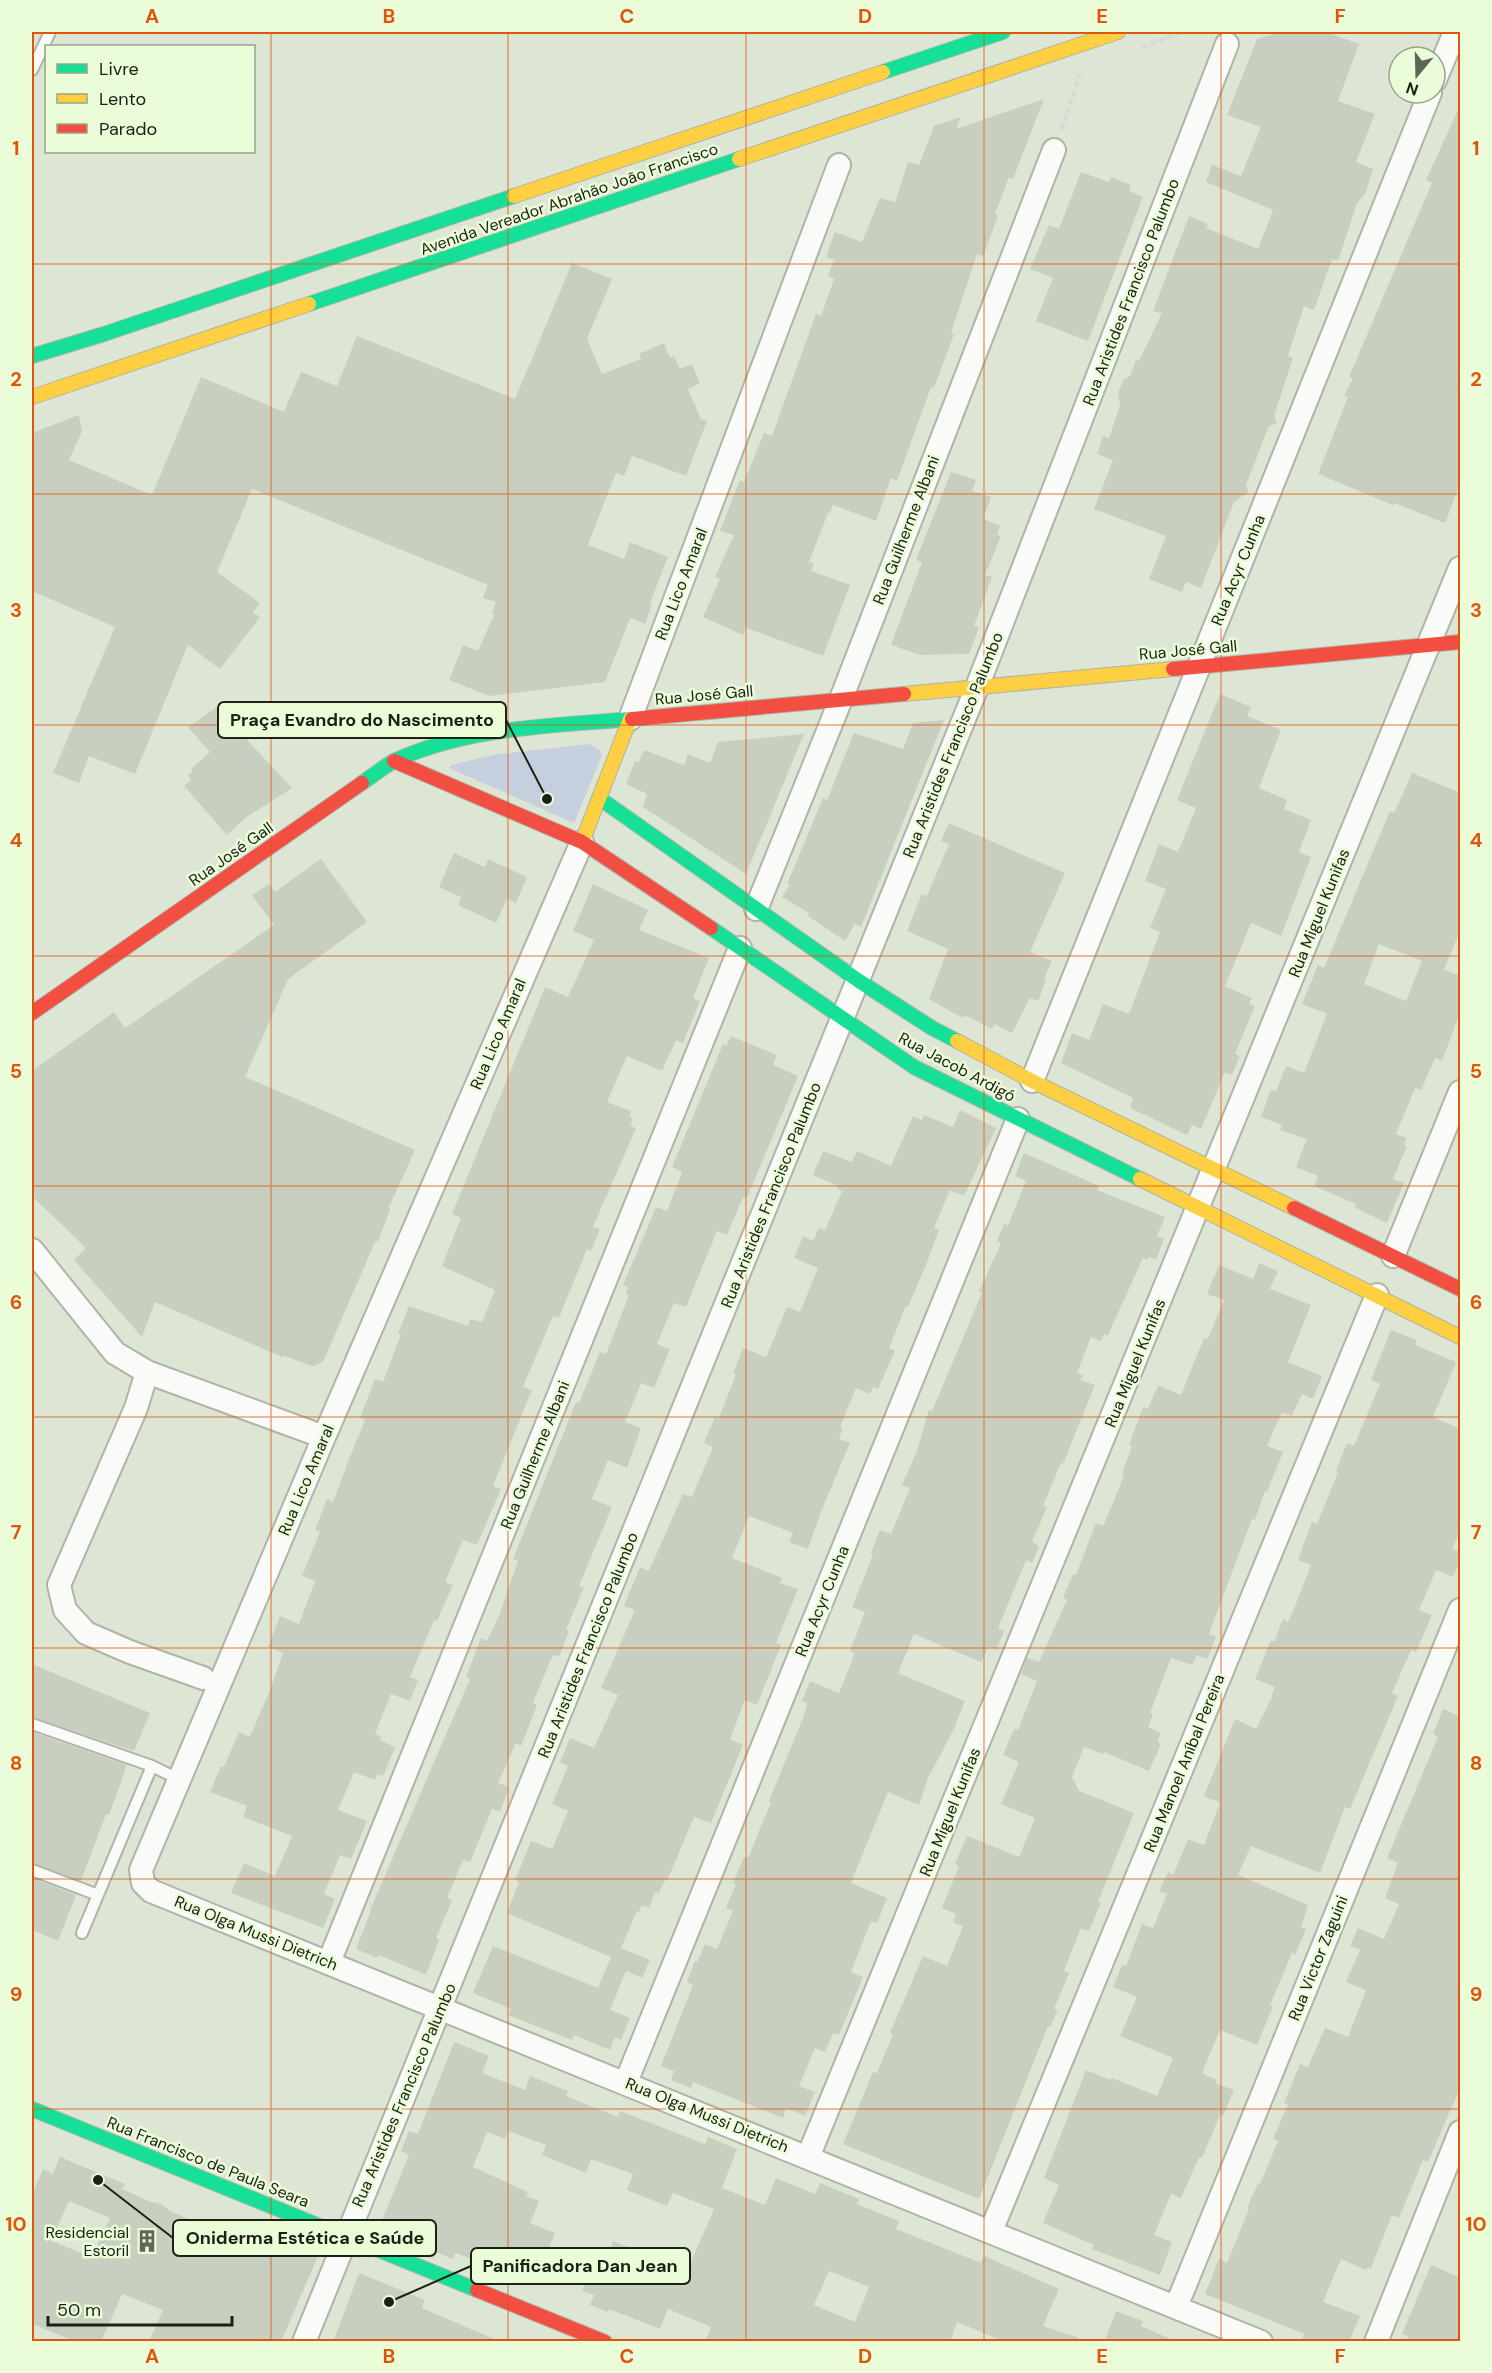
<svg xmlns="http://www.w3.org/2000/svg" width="1492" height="2373" font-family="'DM Sans',sans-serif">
	<rect width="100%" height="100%" fill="#dde6d4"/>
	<path fill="#c5cfdd" d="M589 744 599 749 602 755 574 823 449 768 451 765 493 755Z"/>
	<path fill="#c8cfc1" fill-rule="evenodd" d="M1279 32H1326L1359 44 1338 101 1375 114 1356 162 1373 169 1365 194 1357 203 1338 261 1332 259 1314 310 1304 306 1288 356 1293 358 1274 416 1277 423 1269 426 1246 485 1248 492 1234 502 1201 588 1186 582 1182 592 1149 579 1166 536 1094 509 1113 460 1097 454 1103 436 1109 438 1120 405 1118 393 1123 380 1130 376 1136 360 1139 361 1162 313 1153 311 1189 216 1208 224 1206 228 1258 249 1273 210 1206 182 1212 165 1241 176 1261 127 1227 115 1257 39Z
		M1044 99 1013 179 1009 177 995 214 998 216 983 256 977 254 951 333 954 334 934 388 931 387 897 481 891 478 876 521 833 505 830 513H828L809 562 814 564 811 571 850 585 823 656 746 628 743 635 703 617 720 579 715 577 734 535 720 531 740 480 744 482 764 433 772 436 816 314 821 316 834 279 828 276 834 260 826 257 835 232 862 242 880 198 895 202 908 162 919 165 934 126 961 117 956 129Z
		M1461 103V482L1445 523 1394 503 1393 505 1318 474 1348 397 1344 396 1353 378 1349 377 1432 183 1426 180Z
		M1081 172 1109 182 1111 177 1131 185 1129 191 1143 197 1088 341 1036 321 1053 278 1030 269 1049 225 1059 229Z
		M572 263 612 279 587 339 602 374 641 359 639 354 664 343 670 358 674 356 680 369 692 364 700 383 688 389 701 419 707 421 686 476 632 456 624 476 616 473 609 490 588 545 624 559 630 542 668 557 650 603 652 604 645 624 630 618 605 682 489 696 449 680 463 645 478 651 494 615 492 613 496 602 483 598 488 585 252 489 217 572 260 603 253 612 260 617 220 669 188 645 135 774 89 756 79 783 53 773 115 627 32 591V433L79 415 82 431 69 460 152 495 201 377 284 412 301 372 337 386 357 336 515 399Z
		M951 472 976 480 972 491 991 497 983 519 1000 526 997 535 1001 536 985 575 992 577 974 626 979 627 969 654 920 655 891 645 922 562 916 560Z
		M1220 694 1251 707 1247 716 1281 730 1259 788 1287 800 1284 809 1311 820 1299 852 1311 857 1281 936 1251 923 1225 986 1252 998 1249 1004 1255 1006 1235 1054 1240 1056 1232 1075 1225 1072 1201 1129 1192 1125 1187 1135 1130 1108 1133 1098 1061 1063 1072 1033 1089 1040 1103 1004 1129 1014 1160 932 1150 928 1166 889 1145 881 1159 844 1178 852 1196 808 1177 800Z
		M220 705 236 724 255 706 269 722 247 740 292 788 245 818 227 835 184 786 191 780 188 776 193 771 191 769 210 752 188 727Z
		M944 720 861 927 855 924 845 941 808 916 809 913 782 897 790 885 787 884 823 798 827 800 854 733 903 749 913 723Z
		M804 734 746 874 643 807 647 794 626 784 635 761 639 762 644 750 684 765 688 754 710 763 718 742Z
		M1412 773 1461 793V928L1444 970 1461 976V1010L1442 1061 1435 1058 1421 1090 1415 1088 1396 1134 1407 1138 1404 1145 1407 1146 1393 1179 1404 1183 1387 1223 1354 1207 1356 1204 1314 1186 1318 1176 1296 1167 1307 1139 1280 1130 1282 1125 1261 1117 1271 1089 1276 1091 1286 1066 1304 1073 1327 1014 1302 1004 1318 965 1324 968 1390 811 1394 813ZM1379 944 1422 961 1406 1001 1364 984Z
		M949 823 1065 873 1030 952 1052 961 1044 979 1046 980 1038 1001 1030 998 1012 1033 994 1024 992 1029 965 1015 964 1018 953 1013 929 999 948 949 907 931 922 894 927 896 949 844 941 841Z
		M454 853 485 867 488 859 527 877 516 903 507 899 496 923 458 905 461 897 439 887Z
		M321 859 367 922 288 979 245 1077 415 1150 389 1207 390 1210 378 1241 375 1242 324 1360 317 1365 312 1366 284 1356 282 1357 155 1302 142 1337 74 1260 86 1248 32 1196V1071L114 1012 125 1028 274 925 252 895 269 884 275 892Z
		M593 884 648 910 639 930 709 958 693 998 700 1001 683 1043 676 1040 662 1071 627 1056 607 1102 631 1111 630 1117 633 1119 630 1126 636 1128 593 1227 600 1229 591 1251 587 1249 559 1318 553 1316 523 1387 532 1390 493 1486 501 1489 477 1545 463 1540 445 1582 453 1585 437 1621 434 1620 410 1677 418 1680 410 1701 391 1694 375 1734 381 1736 380 1740 395 1747 383 1776 377 1774 375 1780 354 1772 338 1810 367 1821 351 1859 340 1855 324 1894 335 1899 323 1928 231 1893 244 1863 275 1876 292 1836 243 1817 247 1806 210 1792 221 1766 224 1767 239 1732 250 1737 270 1690 283 1653 268 1647 280 1616 299 1624 315 1581 302 1576 320 1532 315 1530 327 1499 333 1502 349 1459 365 1420 360 1418 375 1379 383 1382 401 1334 398 1333 409 1306 468 1326 470 1319 482 1322 495 1290 442 1266 461 1218 452 1214 545 987 568 997 594 940 573 931Z
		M731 1036 777 1055 773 1065 798 1076 747 1198 743 1197 727 1235 717 1231 686 1307 674 1303 657 1344 670 1349 654 1388 641 1383 625 1422 641 1428 627 1468 608 1460 592 1499 612 1507 579 1586 584 1587 566 1630 569 1631 559 1657 553 1655 548 1666 533 1703 537 1705 521 1746 516 1743 498 1783 509 1787 500 1812 492 1809 470 1862 463 1860 447 1898 452 1900 436 1938 439 1940 426 1975 379 1955 378 1958 356 1949 371 1911 370 1910 470 1679 466 1677 481 1638 487 1641 500 1613 518 1561 513 1559 576 1402 579 1403 600 1352 606 1354 629 1295 626 1294 628 1287 623 1285 656 1207 667 1211 682 1172 672 1167 723 1044 726 1046Z
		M960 1110 996 1128 964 1196 950 1190 934 1228 939 1230 926 1265 908 1307 906 1306 889 1348 895 1351 878 1389 873 1387 870 1394 856 1388 840 1427 843 1428 839 1439 850 1443 822 1509 808 1549 789 1542 793 1533 749 1516 732 1558 782 1578 780 1583 798 1589 776 1643 781 1645 757 1705 745 1700 730 1739 743 1745 711 1823 694 1817 667 1881 665 1880 659 1893 655 1892 649 1908 642 1905 639 1912 637 1911 621 1948 650 1960 642 1978 626 1971 610 2010 630 2018 621 2040 615 2037 610 2050 574 2035 572 2040 508 2015 511 2009 473 1993 493 1946 598 1988 611 1957 507 1913 519 1882 515 1880 531 1841 552 1849 568 1811 552 1804 568 1766 560 1762 570 1738 594 1748 618 1695 601 1688 635 1610 624 1606 640 1567 649 1571 683 1494 692 1497 713 1447 704 1443 715 1417 719 1418 736 1374 733 1373 743 1348 766 1357 787 1307 800 1312 818 1268 794 1258 803 1236 813 1241 819 1228 825 1230 842 1191 837 1189 838 1186 813 1175 823 1151 852 1162 857 1151 891 1166 913 1116 922 1120 924 1115 953 1127Z
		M1024 1153 1099 1186 1097 1190 1165 1217 1157 1236 1164 1239 1156 1260 1149 1257 1147 1260 1143 1258 1108 1335 1104 1334 1101 1341 1091 1337 1077 1373 1083 1375 1081 1380 1095 1385 1063 1464 1061 1463 1043 1506 1047 1507 1032 1542 1039 1546 1032 1563 1026 1560 1006 1609 998 1628 1004 1631 996 1650 989 1646 981 1662 914 1634 898 1673 965 1701 953 1731 928 1778 919 1805 888 1792 851 1883 887 1898 877 1923 871 1921 851 1972 863 1977 839 2035 833 2033 825 2052 815 2048 799 2086 815 2092 805 2116 786 2108 783 2118 693 2082 691 2088 671 2080 674 2071 661 2066 693 1985 687 1982 695 1961 697 1962 705 1944 717 1949 733 1911 726 1908 736 1884 733 1883 744 1857 748 1858 771 1802 769 1801 805 1713 807 1703 802 1701 810 1681 839 1693 855 1653 850 1651 865 1612 852 1607 873 1555 871 1553 880 1530 891 1534 910 1488 902 1485 917 1451 929 1409 932 1411 982 1293 979 1292 1001 1243 997 1241 1004 1224 1008 1225 1026 1181 1015 1176Z
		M1259 1263 1278 1271 1270 1289 1311 1305 1288 1362 1322 1376 1313 1399 1302 1394 1292 1416 1282 1412 1267 1446 1283 1452 1267 1492 1265 1491 1255 1520 1252 1519 1209 1634 1216 1637 1207 1659 1197 1655 1192 1665 1171 1658 1150 1713 1153 1714 1148 1727 1161 1733 1157 1742 1161 1744 1149 1771 1104 1752 1103 1754 1084 1747 1072 1777 1079 1791 1134 1813 1098 1902 1101 1903 1089 1931 1081 1928 1064 1971 1069 1973 1054 2009 1058 2010 1050 2027 1048 2026 979 2199 843 2144 873 2072 877 2073 893 2034 890 2033 923 1956 947 1966 963 1926 953 1922 956 1914 942 1908 959 1866 955 1864 967 1836 1019 1857 1035 1818 1001 1804 1019 1762 1003 1755 1014 1729 1018 1730 1037 1681 1021 1674 1027 1658 1039 1662 1067 1600 1063 1598 1073 1574 1076 1575 1096 1523 1103 1526 1120 1486 1124 1473H1122L1132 1446 1129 1445 1143 1407 1148 1409 1158 1385 1181 1395 1204 1338 1208 1339 1224 1300 1207 1294 1219 1265 1253 1279Z
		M1391 1330 1417 1340 1415 1345 1456 1362 1433 1417 1461 1429V1528L1452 1549 1461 1552V1559L1453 1577 1436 1570 1419 1610 1432 1615 1416 1652 1411 1650 1392 1693 1398 1696 1350 1809 1345 1807 1320 1873 1251 1846 1238 1875 1308 1905 1301 1927 1306 1929 1295 1955 1292 1953 1270 2005 1273 2006 1257 2045 1220 2030 1202 2073 1217 2080 1215 2083 1234 2090 1223 2116 1220 2115 1202 2158 1199 2157 1181 2198 1171 2194 1154 2235 1172 2242 1160 2275 1092 2249 1094 2245 1043 2223 1059 2185 1044 2178 1086 2070 1110 2080 1112 2078 1157 2096 1173 2058 1120 2036 1137 1997 1113 1987 1122 1965 1126 1966 1142 1924 1153 1928 1167 1894 1159 1891 1168 1872 1173 1875 1188 1839 1204 1845 1220 1803 1204 1796 1235 1719 1256 1729 1272 1697 1271 1696 1275 1687 1255 1679 1271 1640 1274 1642 1283 1619 1288 1622 1293 1611 1311 1565 1298 1560 1312 1522 1317 1524 1338 1472 1336 1471 1347 1443 1354 1446 1380 1384 1371 1380Z
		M32 1664 150 1713 135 1749 133 1751 32 1717Z
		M1443 1709 1461 1717V2086L1428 2162 1423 2160 1399 2218 1392 2215 1371 2268 1368 2267 1366 2270 1341 2259 1323 2302 1360 2316 1349 2342H1301L1304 2334 1205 2294 1219 2259 1227 2263 1249 2209 1247 2208 1258 2183 1260 2184 1278 2141 1273 2139 1288 2104 1284 2103 1300 2064 1308 2067 1325 2028 1348 2037 1366 1990 1346 1982 1360 1950 1350 1946 1358 1928 1384 1939 1399 1904 1385 1898 1398 1863 1387 1858 1438 1737 1433 1734Z
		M32 1732 127 1765 109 1815 106 1814 81 1881 32 1863Z
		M32 1878 76 1895 58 1941 32 1930Z
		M454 2042 489 2056 482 2073 525 2090 530 2076 568 2091 566 2096 618 2117 620 2111 705 2144 708 2137 737 2149 722 2188 765 2205 776 2178 815 2194 820 2183 859 2199 857 2204 899 2221 896 2229 981 2263 984 2256 1059 2289 1043 2326 1079 2338 1078 2342H1005L957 2322 950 2342H705L711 2327 668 2309 660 2329 609 2309 608 2312 590 2305 594 2295 582 2291 601 2249 609 2252 613 2241 643 2253 638 2265 682 2283 714 2209 673 2193 667 2206 627 2190 633 2174 591 2159 586 2173 542 2155 546 2145 508 2131 505 2139 487 2132 473 2167 528 2192 526 2196 539 2201 530 2223 555 2233 536 2282 455 2253 453 2259 426 2248 428 2242 381 2223 409 2155 401 2151 409 2131 418 2134ZM829 2271 869 2287 855 2322 814 2305Z
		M60 2157 125 2184 122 2189 151 2202 161 2204 170 2211 202 2225 203 2222 245 2240 251 2227 263 2232 265 2228 314 2248 318 2256 281 2342H149L163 2310 122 2294 101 2342H77L32 2324V2195L43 2169 53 2174ZM69 2201 110 2218 92 2257 51 2241Z
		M1431 2265 1461 2278V2342H1406L1408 2336 1402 2334Z
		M359 2273 425 2300 422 2308 501 2342H333Z
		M1116 2311 1143 2321 1141 2326 1177 2342H1104Z"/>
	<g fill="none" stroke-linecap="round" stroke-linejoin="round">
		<g stroke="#aeb4a6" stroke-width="14">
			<path id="lane" d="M32 70 50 32
				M32 1724 152 1766 180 1780
				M32 1870 98 1895
				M82 1933 152 1766"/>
		</g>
		<g stroke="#aeb4a6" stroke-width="26">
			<path id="street" d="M1435 80 1455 32
				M630 719 839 165
				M582 842 324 1437 141 1870 143 1883 151 1891 1261 2342
				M756 909 841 699 1054 150
				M1032 1081 1430 93
				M32 1250 115 1353 147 1372 324 1437
				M1393 1256 1460 1092
				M147 1372 136 1408 59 1585 65 1610 86 1633 130 1652 203 1678
				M329 1962 740 948
				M626 2082 1018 1119
				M808 2157 1460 568
				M991 2231 1377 1295
				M1176 2307 1460 1610
				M304 2342 977 687 1227 44
				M1376 2342 1460 2132"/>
		</g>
		<g stroke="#aeb4a6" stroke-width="16">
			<path id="fast" d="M883 72 1003 32
				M309 304 739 159
				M32 356 104 334 514 196
				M362 783C373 776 384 766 396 760 469 727 553 726 632 719
				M599 798 859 981 932 1028 957 1041
				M711 928 914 1067 1140 1179
				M32 2109 477 2290"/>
		</g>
		<g stroke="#aeb4a6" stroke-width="16">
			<path id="slow" d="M739 159 1118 32
				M514 196 883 72
				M32 397 309 304
				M904 694 1173 669
				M582 842 630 719
				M957 1041 1032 1081 1294 1208
				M1140 1179 1460 1337"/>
		</g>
		<g stroke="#aeb4a6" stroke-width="16">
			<path id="jam" d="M1173 669 1460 642
				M632 719 904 694
				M394 761 582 842 711 928
				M32 1013 362 783
				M1294 1208 1460 1289
				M477 2290 605 2342"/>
		</g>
		<path stroke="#d6d9d4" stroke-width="4" stroke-dasharray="6 3" stroke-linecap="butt" d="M1142 47 1183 32
			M1061 130 1080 75"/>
		<use href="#lane" stroke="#fafbf9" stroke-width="10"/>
		<use href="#street" stroke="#fafbf9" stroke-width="22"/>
		<use href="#fast" stroke="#16e098" stroke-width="14"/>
		<use href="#slow" stroke="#ffcf43" stroke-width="14"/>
		<use href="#jam" stroke="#f24e42" stroke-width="14"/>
	</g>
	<path fill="none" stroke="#de560c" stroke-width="1.5" stroke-opacity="0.55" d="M271 32V2342M508 32V2342M746 32V2342M984 32V2342M1221 32V2342M32 264H1460M32 494H1460M32 725H1460M32 956H1460M32 1186H1460M32 1417H1460M32 1648H1460M32 1879H1460M32 2109H1460"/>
	<defs>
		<g id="building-bare" transform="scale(1.8)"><path d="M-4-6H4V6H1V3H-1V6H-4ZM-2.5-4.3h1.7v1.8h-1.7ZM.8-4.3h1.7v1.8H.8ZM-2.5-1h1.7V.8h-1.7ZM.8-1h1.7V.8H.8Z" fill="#5f6657" stroke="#ebfcd9" stroke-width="2.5" paint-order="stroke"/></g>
	</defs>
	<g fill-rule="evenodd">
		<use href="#building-bare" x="147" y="2241"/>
	</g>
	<g text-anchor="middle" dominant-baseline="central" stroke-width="5" stroke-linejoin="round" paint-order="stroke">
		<g font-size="16" fill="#1b2114" stroke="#ebfcd9">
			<text transform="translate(569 199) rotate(-19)">Avenida Vereador Abrahão João Francisco</text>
			<text transform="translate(1131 292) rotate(-69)">Rua Aristides Francisco Palumbo</text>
			<text transform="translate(906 530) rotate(-69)">Rua Guilherme Albani</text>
			<text transform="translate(1238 570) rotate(-68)">Rua Acyr Cunha</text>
			<text transform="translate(681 584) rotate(-69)">Rua Lico Amaral</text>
			<text transform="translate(1188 650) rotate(-5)">Rua José Gall</text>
			<text transform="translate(704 695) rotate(-5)">Rua José Gall</text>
			<text transform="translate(953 745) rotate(-68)">Rua Aristides Francisco Palumbo</text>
			<text transform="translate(231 854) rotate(-35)">Rua José Gall</text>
			<text transform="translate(1319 913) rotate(-68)">Rua Miguel Kunifas</text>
			<text transform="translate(498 1034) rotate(-67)">Rua Lico Amaral</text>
			<text transform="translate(957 1067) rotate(28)">Rua Jacob Ardigó</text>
			<text transform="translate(771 1195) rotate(-68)">Rua Aristides Francisco Palumbo</text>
			<text transform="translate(1135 1363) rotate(-68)">Rua Miguel Kunifas</text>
			<text transform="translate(535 1455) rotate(-68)">Rua Guilherme Albani</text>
			<text transform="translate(306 1480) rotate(-67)">Rua Lico Amaral</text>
			<text transform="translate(822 1601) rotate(-68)">Rua Acyr Cunha</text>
			<text transform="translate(588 1645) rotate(-68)">Rua Aristides Francisco Palumbo</text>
			<text transform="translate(1184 1763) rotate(-68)">Rua Manoel Aníbal Pereira</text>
			<text transform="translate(950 1812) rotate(-68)">Rua Miguel Kunifas</text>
			<text transform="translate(256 1933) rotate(22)">Rua Olga Mussi Dietrich</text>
			<text transform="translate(1318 1958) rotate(-68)">Rua Victor Zaguini</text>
			<text transform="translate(404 2095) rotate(-67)">Rua Aristides Francisco Palumbo</text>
			<text transform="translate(707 2115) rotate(22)">Rua Olga Mussi Dietrich</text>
			<text transform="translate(208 2162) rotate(22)">Rua Francisco de Paula Seara</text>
		</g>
		<g font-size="16" fill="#1b2114" stroke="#ebfcd9" text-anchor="end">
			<text x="129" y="2232">Residencial<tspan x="129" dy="18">Estoril</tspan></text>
		</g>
	</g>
	<path fill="none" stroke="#1b2114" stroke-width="2" d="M547 799L506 720M98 2180L173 2238M389 2302L471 2266"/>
	<g fill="#1b2114" stroke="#ebfcd9" stroke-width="2">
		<circle cx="547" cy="799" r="6"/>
		<circle cx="98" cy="2180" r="6"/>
		<circle cx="389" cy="2302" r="6"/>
	</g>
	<g fill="#ebfcd9" stroke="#1b2114" stroke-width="2">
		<rect x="218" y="702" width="288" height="36" rx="6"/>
		<rect x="173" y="2220" width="263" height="36" rx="6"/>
		<rect x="471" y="2248" width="219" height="36" rx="6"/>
	</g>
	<g font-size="18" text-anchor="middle" font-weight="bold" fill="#1b2114">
		<text x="362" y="726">Praça Evandro do Nascimento</text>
		<text x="305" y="2244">Oniderma Estética e Saúde</text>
		<text x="580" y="2272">Panificadora Dan Jean</text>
	</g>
	<rect width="1492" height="2373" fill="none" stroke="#ebfcd9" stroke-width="66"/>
	<rect x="45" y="45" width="210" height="108" fill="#ebfcd9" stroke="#98a48a" stroke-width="1.5"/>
	<rect x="57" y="64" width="30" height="9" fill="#16e098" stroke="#98a48a" stroke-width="1.5"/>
	<text x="99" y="75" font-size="18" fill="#1b2114">Livre</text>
	<rect x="57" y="94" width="30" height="9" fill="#ffcf43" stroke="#98a48a" stroke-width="1.5"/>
	<text x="99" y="105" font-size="18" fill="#1b2114">Lento</text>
	<rect x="57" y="124" width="30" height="9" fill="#f24e42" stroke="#98a48a" stroke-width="1.5"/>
	<text x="99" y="135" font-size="18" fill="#1b2114">Parado</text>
	<g transform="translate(1417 75) rotate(199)"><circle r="28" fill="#ebfcd9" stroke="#98a48a" stroke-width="1.5"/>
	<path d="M0-4.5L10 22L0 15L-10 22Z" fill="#5f6657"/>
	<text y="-9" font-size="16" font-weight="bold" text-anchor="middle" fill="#1b2114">N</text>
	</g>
	<path d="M48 2316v9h184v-9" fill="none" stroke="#1b2114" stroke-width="3"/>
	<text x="57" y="2316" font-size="18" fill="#1b2114" stroke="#ebfcd9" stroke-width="4.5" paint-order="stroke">50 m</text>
	<rect x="33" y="33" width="1426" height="2307" fill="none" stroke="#de560c" stroke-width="2"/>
	<g font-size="20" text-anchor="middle" font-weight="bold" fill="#de560c">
		<text x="152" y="23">A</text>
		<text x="389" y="23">B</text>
		<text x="627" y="23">C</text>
		<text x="865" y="23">D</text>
		<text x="1102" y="23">E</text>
		<text x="1340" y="23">F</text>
		<text x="16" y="155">1</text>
		<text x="1476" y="155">1</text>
		<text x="16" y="386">2</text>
		<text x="1476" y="386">2</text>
		<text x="16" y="617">3</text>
		<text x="1476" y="617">3</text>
		<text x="16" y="847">4</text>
		<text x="1476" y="847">4</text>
		<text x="16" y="1078">5</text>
		<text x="1476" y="1078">5</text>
		<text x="16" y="1309">6</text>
		<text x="1476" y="1309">6</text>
		<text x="16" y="1539">7</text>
		<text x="1476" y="1539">7</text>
		<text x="16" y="1770">8</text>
		<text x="1476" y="1770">8</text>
		<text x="16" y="2001">9</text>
		<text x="1476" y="2001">9</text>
		<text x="16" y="2231">10</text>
		<text x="1476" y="2231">10</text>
		<text x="152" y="2363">A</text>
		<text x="389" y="2363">B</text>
		<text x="627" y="2363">C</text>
		<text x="865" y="2363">D</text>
		<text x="1102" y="2363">E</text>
		<text x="1340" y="2363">F</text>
	</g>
</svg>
